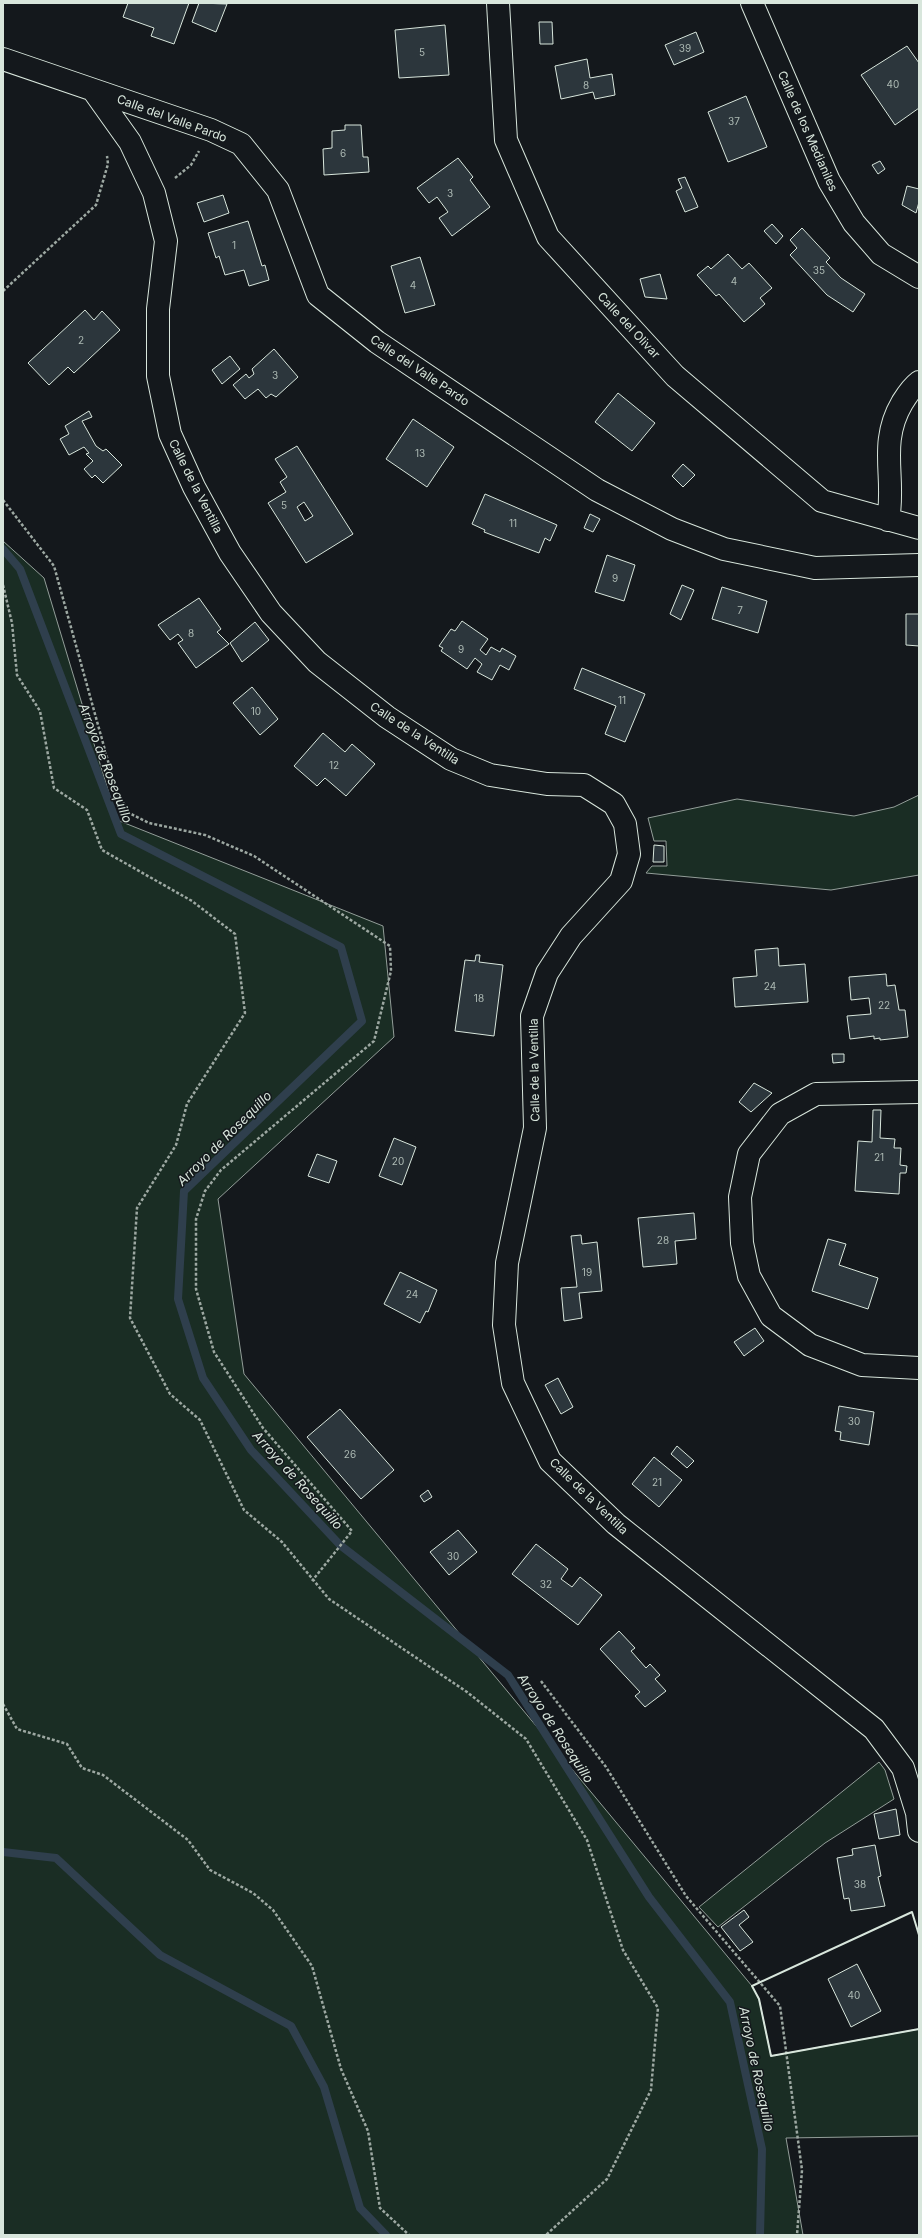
<svg xmlns="http://www.w3.org/2000/svg" width="922" height="2238" font-family="Inter,sans-serif">
	<rect width="100%" height="100%" fill="#14181c"/>
	<path fill="#1a2d24" stroke="#939e99" d="M3 541 44 578 117 820 383 926 394 1037 218 1199 244 1374 752 1986 759 1999 771 2056 919 2029V2136L786 2138 803 2235H3Z
		M919 795V875L831 890 646 873 652 866H667L666 841H654L648 818 737 799 854 816 894 807Z
		M879 1762 885 1770 894 1799 825 1843 718 1927 699 1907Z"/>
	<g fill="none" stroke-linecap="round" stroke-linejoin="round">
		<path stroke="#2f3f4d" stroke-width="8" d="M3 549 20 569 121 834 341 947 362 1021 184 1191 178 1299 203 1378 251 1450 340 1545 508 1675 649 1897 730 2002 762 2149 760 2235
			M3 1852 56 1858 160 1955 291 2026 324 2087 360 2208 386 2235"/>
	</g>
	<path fill="#2c363c" stroke="#d8e6dc" fill-rule="evenodd" d="M128 3H189L174 44 151 36 154 28 123 17Z
		M199 3 227 4 216 32 192 22Z
		M539 22H552L553 44H540Z
		M445 25 449 75 399 78 395 30Z
		M696 32 704 52 674 65 665 45Z
		M907 46 919 63V108L895 125 861 75Z
		M587 59 590 78 612 74 615 95 595 99 593 92 561 99 555 66Z
		M746 96 767 147 728 162 708 112Z
		M345 125H361L363 157H368L369 172 324 175 323 149 332 148V131L345 130Z
		M458 158 473 177 470 180 490 207 452 236 439 218 448 212 437 197 429 203 417 188Z
		M880 161 885 169 878 174 872 165Z
		M685 177 698 207 685 212 676 191 682 188 678 179Z
		M907 186 919 189V202L916 213 902 205Z
		M223 195 229 213 204 222 197 203Z
		M248 221 262 266 265 265 269 280 249 286 244 270 225 275 219 256 216 258 208 233Z
		M772 224 783 236 776 244 764 231Z
		M802 228 830 258 826 262 841 278 865 294 853 312 827 295 790 255 797 248 790 240Z
		M728 254 742 269 749 263 772 288 760 298 765 304 744 322 719 294 716 296 697 275 708 266 711 269Z
		M420 257 435 305 405 313 391 266Z
		M660 274 667 299 645 297 640 279Z
		M85 310 94 320 102 311 120 330 74 373 68 367 49 385 28 363Z
		M274 349 298 377 276 397 271 394 266 398 258 389 245 399 233 385 246 374 249 378 254 374 252 369Z
		M230 356 240 369 222 384 212 370Z
		M618 393 655 423 632 451 595 422Z
		M89 411 92 417 82 421 96 446 103 451 106 449 122 465 103 483 95 475 92 478 84 469 93 461 86 454 89 453 84 447 69 455 60 439 69 434 65 426Z
		M413 419 454 447 427 487 386 459Z
		M297 446 353 534 306 563 268 503 286 492 280 482 287 477 275 459ZM304 502 313 516 305 521 297 507Z
		M683 464 695 475 683 487 672 476Z
		M485 494 557 525 550 541 545 538 539 553 484 532 485 530 472 524Z
		M590 514 600 519 593 532 584 528Z
		M607 555 635 565 624 601 595 592Z
		M682 585 694 590 681 620 670 614Z
		M722 587 767 601 758 633 712 619Z
		M199 598 221 629 217 632 229 644 196 668 178 643 183 640 178 634 170 640 158 625Z
		M906 614H919V646L906 645Z
		M462 621 488 639 480 650 486 655 491 647 500 652 502 648 516 656 509 670 500 665 492 680 477 672 482 664 475 658 467 669 441 651 443 648 439 646 451 629 455 631Z
		M255 622 269 640 242 662 230 643Z
		M582 668 645 694 625 742 605 734 616 706 574 689Z
		M252 687 278 719 260 735 233 703Z
		M323 733 345 752 352 744 375 764 346 796 325 778 317 786 294 766Z
		M654 845 664 846V862H653Z
		M778 948 779 966 805 964 808 1002 735 1007 733 978 757 976 755 950Z
		M476 955H480L479 962 503 965 494 1036 455 1031 465 960 475 961Z
		M886 974 887 986 895 985 899 1010H905L908 1037 880 1040V1038L874 1039V1036L850 1039 847 1016 871 1014 869 998 851 1000 849 977Z
		M832 1054H844V1062L833 1063Z
		M754 1083 772 1093 751 1112 739 1102Z
		M873 1110H881L880 1138 895 1139 894 1148H901L900 1165 907 1166 906 1173H900L899 1194 855 1191 858 1141 872 1142Z
		M394 1138 416 1147 402 1185 379 1176Z
		M317 1154 337 1161 329 1183 308 1176Z
		M694 1213 696 1239 675 1241 677 1264 643 1267 638 1218Z
		M581 1235 582 1244 597 1242 602 1291 579 1293 582 1318 564 1321 561 1288 577 1287 571 1236Z
		M828 1239 846 1244 839 1265 878 1278 868 1309 812 1291Z
		M400 1272 437 1290 428 1312 426 1311 420 1323 384 1304Z
		M755 1328 764 1341 744 1356 734 1342Z
		M558 1378 573 1407 561 1414 545 1385Z
		M839 1406 874 1412 869 1445 840 1440 841 1432 835 1431Z
		M340 1409 394 1470 361 1499 307 1437Z
		M677 1446 694 1461 687 1468 671 1454Z
		M654 1457 682 1480 659 1507 632 1484Z
		M428 1490 432 1497 424 1502 420 1496Z
		M458 1530 477 1552 449 1575 430 1552Z
		M536 1544 568 1569 561 1579 572 1587 580 1577 602 1595 578 1625 512 1574Z
		M619 1631 635 1648 631 1651 646 1668 650 1664 660 1675 655 1679 666 1691 645 1707 635 1696 640 1692 600 1649Z
		M896 1809 900 1835 879 1839 874 1814Z
		M875 1845 881 1876 878 1877 885 1906 851 1911 849 1898 844 1899 837 1858 853 1855 852 1849Z
		M744 1910 749 1917 739 1925 753 1942 740 1951 721 1927Z
		M857 1964 881 2011 851 2027 828 1979Z"/>
	<g fill="none" stroke-linecap="round" stroke-linejoin="round">
		<g stroke="#d8e6dc" stroke-width="24">
			<path id="minor" d="M498 3 506 140 548 237 675 376 822 501 919 528
				M752 3 829 181 854 223 881 254 919 277
				M3 59 211 130 241 144 278 190 318 295 377 342 597 490 672 529 724 549 815 568 919 565
				M93 90 130 142 154 193 166 241 158 309V376L170 434 194 487 230 553 271 613 317 662 387 717 451 759 490 775 547 784 584 785 614 804 625 824 629 854 621 881 571 936 547 973 532 1016 535 1128 507 1263 504 1325 513 1383 550 1461 616 1524 874 1729 903 1768 917 1813 919 1831
				M888 520C896 478 878 444 902 403 907 395 911 388 919 382
				M919 1092 816 1094 780 1114 749 1154 740 1197 742 1243 749 1276 771 1316 810 1345 862 1365 919 1368"/>
		</g>
		<path stroke="#9da8a2" stroke-width="2.5" stroke-dasharray="3 2" stroke-linecap="butt" d="M175 178 191 165 199 151
			M3 291 96 205 108 164 107 156
			M3 500 54 566 116 790 129 813 149 823 205 835 254 856 390 946 391 971 374 1041 221 1170 205 1191 196 1219V1289L214 1352 263 1428 352 1531 312 1581
			M3 585 12 623 17 675 40 711 54 788 87 810 102 850 192 901 235 934 245 1013 187 1104 176 1145 137 1208 130 1318 170 1394 200 1420 244 1510 282 1542 329 1599 467 1692 526 1739 587 1840 623 1950 658 2008 651 2090 607 2179 546 2235
			M541 1681 606 1767 686 1896 780 2006 802 2170 797 2235
			M3 1704 17 1729 67 1744 82 1768 103 1775 188 1840 210 1870 253 1893 273 1910 312 1966 341 2069 368 2131 380 2208 409 2235"/>
		<use href="#minor" stroke="#14181c" stroke-width="22"/>
		<path stroke="#d8e6dc" stroke-width="2" d="M919 1935 912 1912 752 1986 759 1999 771 2056 919 2029"/>
	</g>
	<g text-anchor="middle" dominant-baseline="central" stroke-width="3" stroke-linejoin="round" paint-order="stroke">
		<g font-size="10" fill="#adbab4">
			<text x="685" y="48">39</text>
			<text x="422" y="52">5</text>
			<text x="893" y="84">40</text>
			<text x="586" y="85">8</text>
			<text x="734" y="121">37</text>
			<text x="343" y="153">6</text>
			<text x="450" y="193">3</text>
			<text x="234" y="245">1</text>
			<text x="819" y="270">35</text>
			<text x="734" y="281">4</text>
			<text x="413" y="285">4</text>
			<text x="81" y="340">2</text>
			<text x="275" y="375">3</text>
			<text x="420" y="453">13</text>
			<text x="284" y="505">5</text>
			<text x="513" y="523">11</text>
			<text x="615" y="578">9</text>
			<text x="740" y="610">7</text>
			<text x="191" y="633">8</text>
			<text x="461" y="649">9</text>
			<text x="622" y="700">11</text>
			<text x="256" y="711">10</text>
			<text x="334" y="765">12</text>
			<text x="770" y="986">24</text>
			<text x="479" y="998">18</text>
			<text x="884" y="1005">22</text>
			<text x="879" y="1157">21</text>
			<text x="398" y="1161">20</text>
			<text x="663" y="1240">28</text>
			<text x="587" y="1272">19</text>
			<text x="412" y="1294">24</text>
			<text x="854" y="1421">30</text>
			<text x="350" y="1454">26</text>
			<text x="657" y="1482">21</text>
			<text x="453" y="1556">30</text>
			<text x="546" y="1584">32</text>
			<text x="860" y="1884">38</text>
			<text x="854" y="1995">40</text>
		</g>
		<g font-size="12" fill="#d8e6dc" stroke="#14181c">
			<text transform="translate(172 118) rotate(20)">Calle del Valle Pardo</text>
			<text transform="translate(808 131) rotate(66)">Calle de los Medianiles</text>
			<text transform="translate(629 325) rotate(47)">Calle del Olivar</text>
			<text transform="translate(420 370) rotate(34)">Calle del Valle Pardo</text>
			<text transform="translate(196 486) rotate(63)">Calle de la Ventilla</text>
			<text transform="translate(415 733) rotate(33)">Calle de la Ventilla</text>
			<text transform="translate(534 1070) rotate(-91)">Calle de la Ventilla</text>
			<text transform="translate(589 1496) rotate(44)">Calle de la Ventilla</text>
		</g>
		<g font-size="13" font-style="italic" fill="#d8e6dc" stroke="#14181c">
			<text transform="translate(106 763) rotate(69)">Arroyo de Rosequillo</text>
			<text transform="translate(224 1138) rotate(-45)">Arroyo de Rosequillo</text>
			<text transform="translate(298 1480) rotate(48)">Arroyo de Rosequillo</text>
			<text transform="translate(556 1728) rotate(57)">Arroyo de Rosequillo</text>
			<text transform="translate(757 2069) rotate(78)">Arroyo de Rosequillo</text>
		</g>
	</g>
	<rect width="922" height="2238" fill="none" stroke="#d8e6dc" stroke-width="8"/>
</svg>
